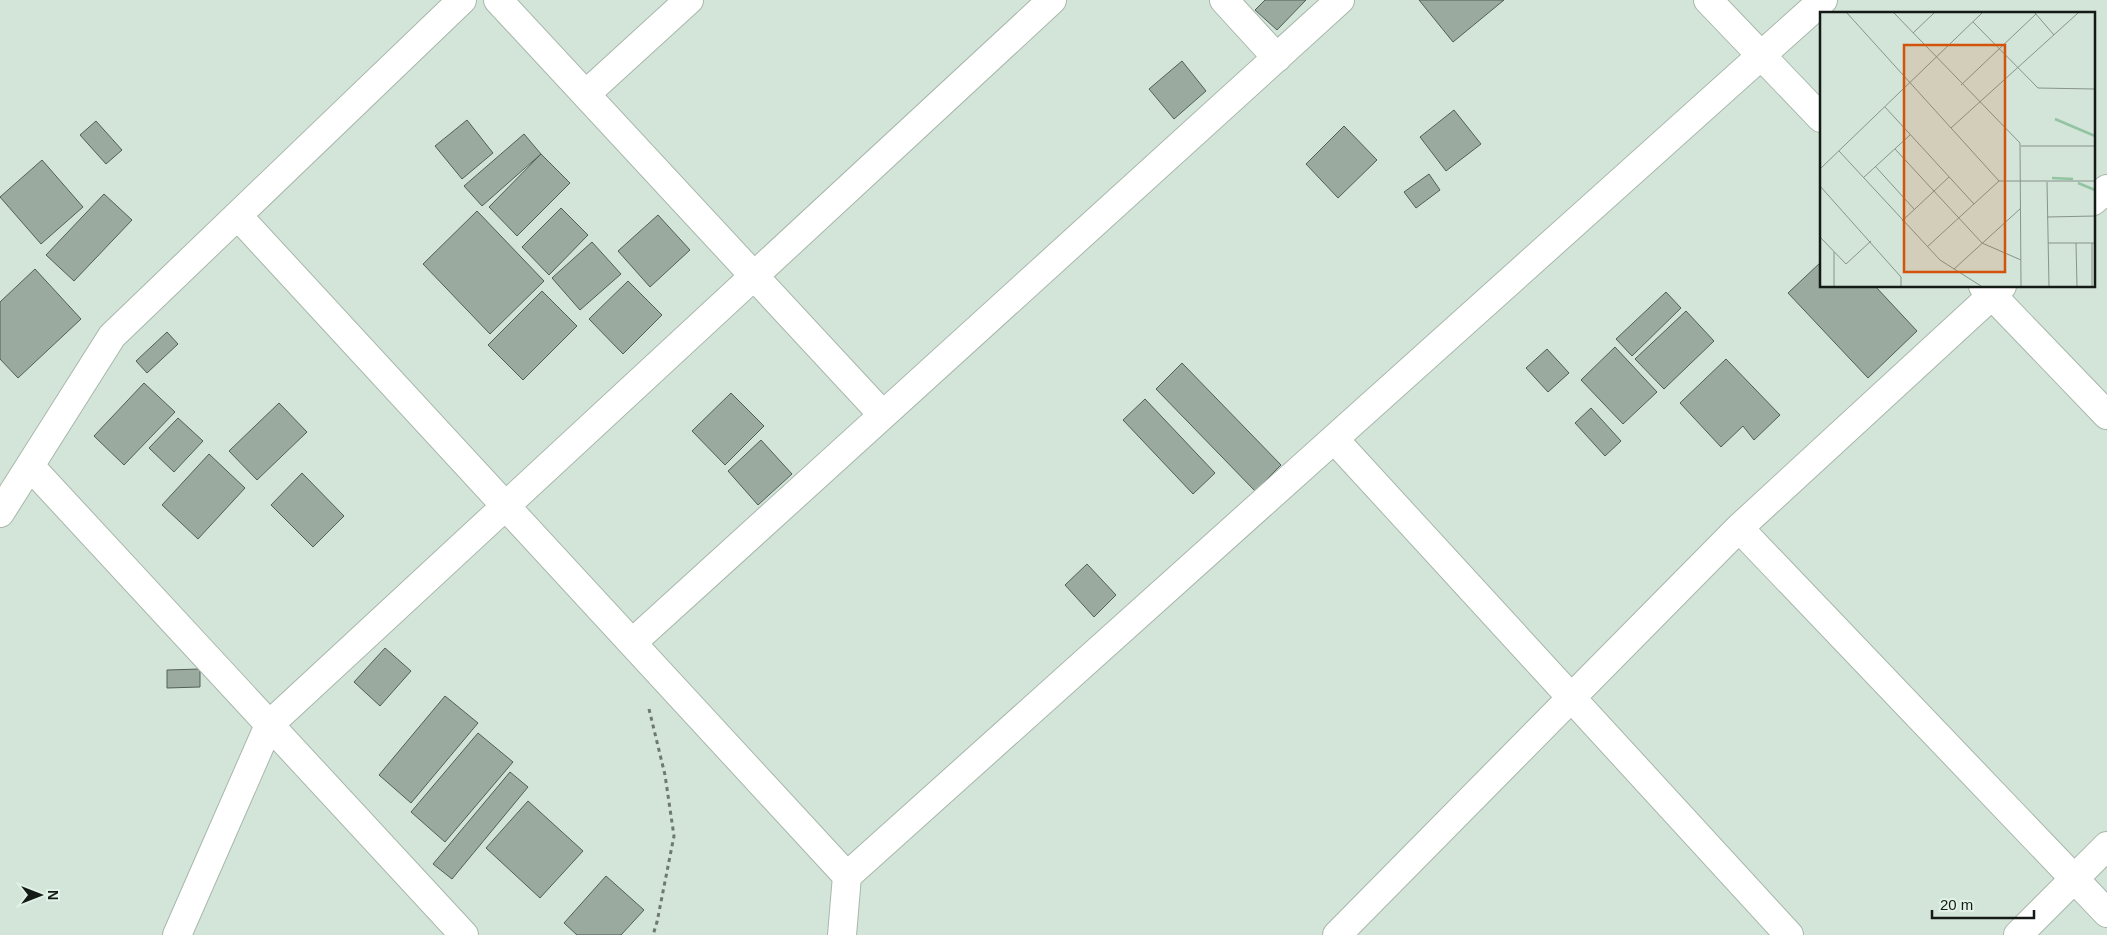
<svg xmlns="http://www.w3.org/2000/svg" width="2107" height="935" font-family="Helvetica,sans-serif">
	<rect width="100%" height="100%" fill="#d3e4d8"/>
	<path fill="#9aaa9f" stroke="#516056" d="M1265 0H1306L1277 30 1255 10Z
		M1419 0H1504L1453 42Z
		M1182 61 1206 91 1174 119 1149 89Z
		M1454 110 1481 144 1446 171 1420 137Z
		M467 120 493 153 462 179 435 146Z
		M96 121 122 150 106 164 80 135Z
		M1344 126 1377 160 1338 198 1306 164Z
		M524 134 541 154 482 206 464 186Z
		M541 154 570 183 517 236 489 207Z
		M42 160 83 207 41 244 0 197Z
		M1429 174 1440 190 1416 208 1404 192Z
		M104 194 132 220 74 281 46 255Z
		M561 208 588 235 549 275 522 247Z
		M477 211 544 281 490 334 423 264Z
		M658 215 690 250 650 287 618 251Z
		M592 242 621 274 580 310 552 278Z
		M1821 262V286H1875L1917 331 1868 378 1788 293Z
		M35 269 81 319 18 378 0 359V302Z
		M628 281 662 315 623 354 589 319Z
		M542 291 577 326 523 380 488 345Z
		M1666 292 1681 308 1632 356 1616 339Z
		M1686 311 1714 341 1664 389 1635 359Z
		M167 332 178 344 147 373 136 361Z
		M1615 347 1657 392 1623 424 1581 380Z
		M1547 349 1569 373 1548 392 1526 368Z
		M1726 359 1780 415 1754 440 1743 426 1721 447 1680 403Z
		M1182 363 1281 465 1255 491 1156 389Z
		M144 383 175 412 124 465 94 436Z
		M731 393 764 426 725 465 692 431Z
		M1145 399 1215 473 1193 494 1123 420Z
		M279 403 307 432 257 480 229 451Z
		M1591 408 1621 441 1605 456 1575 423Z
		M178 418 203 441 174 472 149 448Z
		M761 440 792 474 758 505 728 471Z
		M209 454 245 488 198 539 162 505Z
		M302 473 344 516 313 547 271 505Z
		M1087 564 1116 595 1094 617 1065 585Z
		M385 648 411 671 380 706 354 682Z
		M200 669V687L167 688V670Z
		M445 696 478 723 411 803 379 775Z
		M478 733 513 762 445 842 411 812Z
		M510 772 528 787 452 879 433 864Z
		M528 801 583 851 540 898 486 848Z
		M606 876 644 910 621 935H577L564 923Z"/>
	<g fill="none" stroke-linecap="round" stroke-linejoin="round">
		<g stroke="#a7b7ab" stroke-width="30">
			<path id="street" d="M498 0 883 415
				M1224 0 1277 58
				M1708 0 1821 118
				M586 94 689 0
				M2093 201 2107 189
				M238 216 847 876
				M1983 286 2107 415
				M1334 439 1789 935
				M30 466 464 935
				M0 513 112 336 462 0
				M1739 528 2107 913
				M632 643 1340 0
				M177 935 269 725 1052 0
				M842 935 847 876 1823 0
				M1337 935 1739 528 2002 286
				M2018 935 2107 846"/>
		</g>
		<path stroke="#6d7971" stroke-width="3" stroke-dasharray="4 4" stroke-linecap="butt" d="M649 709 665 775 674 836 657 922 653 935"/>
		<use href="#street" stroke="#fff" stroke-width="28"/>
	</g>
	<g transform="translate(1820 12)">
		<rect width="275" height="275" fill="#d3e4d8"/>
		<path fill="none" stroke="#92c4a2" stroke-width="2.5" d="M235 107 275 124M232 166 253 167M258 171 275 178"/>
		<path fill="none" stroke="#87948a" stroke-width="1" d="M27 1 179 169H275M74 1 200 131 201 274M215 1 234 23M153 10 218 76 275 77M93 21 114 1M141 73 216 2M65 95 154 192M131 116 258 1M201 134H275M75 137 162 231 201 248M19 139 120 248 161 274M55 154 94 197M0 157 162 1M43 166 90 123M227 170 229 274M0 174 81 265V274M227 205 275 204M82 209 129 165M0 225 26 252 51 229M228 231H275M256 231 257 274M272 231V274M107 235 179 169M14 240V274M134 257 201 196"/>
		<path fill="#d3530d" fill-opacity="0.15" stroke="#d3530d" stroke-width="2.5" d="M84 33H185V260H84Z"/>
		<rect width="275" height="275" fill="none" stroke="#141b16" stroke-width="2.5"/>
	</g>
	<g transform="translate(40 895) rotate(90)" stroke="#e0f1e5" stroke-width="4" paint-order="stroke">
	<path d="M0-4L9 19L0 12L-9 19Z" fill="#141b16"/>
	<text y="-8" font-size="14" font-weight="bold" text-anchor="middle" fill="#141b16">N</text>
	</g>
	<path d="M1932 910v8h102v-8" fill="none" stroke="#141b16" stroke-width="2.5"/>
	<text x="1940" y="910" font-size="15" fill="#141b16" stroke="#e0f1e5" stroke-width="4" paint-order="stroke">20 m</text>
</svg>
